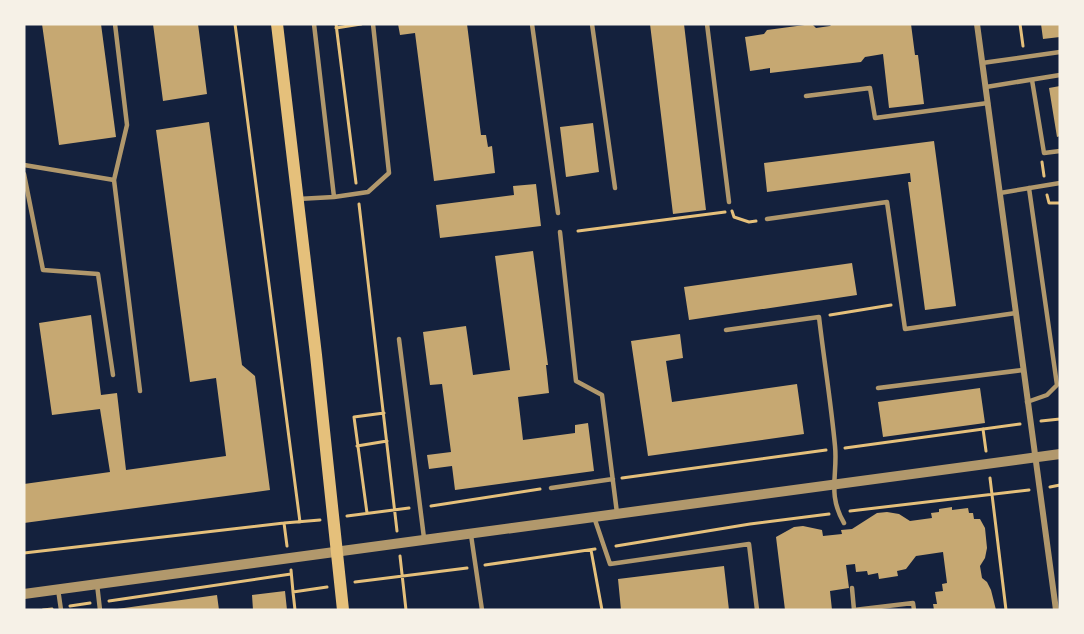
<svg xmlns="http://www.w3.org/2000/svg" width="1084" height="634" font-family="Lora,serif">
	<rect width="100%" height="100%" fill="#14213d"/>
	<path fill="#c6a872" d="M42 24H101L116 137 59 145Z
		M153 24H198L207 94 163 101Z
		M398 24H467L481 135H486L488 147 492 146 495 173 434 181 415 33 400 35Z
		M650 24H684L706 210 673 214Z
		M812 24 816 28 830 26 832 24H911L915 55H918L924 104 889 108 883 54 865 57 861 62 770 73V68L750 71 745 37 764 34 767 30Z
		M1041 24H1060V37L1043 39Z
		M1060 86V136L1057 137 1049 88Z
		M209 122 242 365 255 376 270 490 24 523V484L110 472 100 409 52 415 39 323 91 315 101 395 117 393 126 470 226 456 216 378 190 382 156 130Z
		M593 123 599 172 566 177 560 127Z
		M934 141 956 306 925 310 908 182H911L910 173 767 192 764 163Z
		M536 184 541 226 440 238 436 205 514 195 513 186Z
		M533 251 548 365H546L549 393 518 397 523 440 575 433V425L588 423 594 471 455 490 452 466 429 469 427 455 451 452 442 384 430 385 423 332 466 326 473 375 510 370 495 256Z
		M852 263 857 295 689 320 684 287Z
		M680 334 683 358 666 361 672 402 797 384 804 434 648 456 631 341Z
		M980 388 985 423 883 437 878 402Z
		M952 507V510L968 508 969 513H973L974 519H980L985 528 987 548 985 558 980 566 982 578 987 582 991 590 996 610H934L933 604H937L935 592 943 591 942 584 947 583 943 552 916 556 906 569 897 571 898 576 879 579 878 573 868 575 867 571 856 572 855 564 846 565 849 588 830 591 832 610H785L776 537 794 527 803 526 822 530 823 536 842 534 841 530 852 529 877 513 887 512 899 514 910 521 932 518 931 513 939 512V509Z
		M724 566 729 610H621L618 579Z
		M285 591 287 610H253L252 595Z
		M217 595 219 610H117V609Z"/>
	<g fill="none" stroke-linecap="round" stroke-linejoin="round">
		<path stroke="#e5c07b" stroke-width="3" d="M235 24 300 522
			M336 24 356 183
			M1020 24 1023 46
			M336 28 361 24
			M1042 162 1044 176
			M1047 195 1049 203H1060
			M359 204 397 531
			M732 211 734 217 749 222 756 221
			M578 231 725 212
			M830 315 891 305
			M1041 421 1060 419
			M983 429 986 451
			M357 446 387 441
			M845 448 1020 424
			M622 478 826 450
			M990 478 1006 610
			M1050 487 1060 485
			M431 506 540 489
			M850 511 1029 490
			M367 513 354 417 384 413
			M347 516 409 508
			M287 546 284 523 320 520
			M616 546 750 524 829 514
			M591 550 602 610
			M24 553 284 523
			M400 556 406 610
			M485 565 595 549
			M291 570 293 592 327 587
			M355 582 467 568
			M293 592 295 610
			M109 601 291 574
			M70 606 90 603
			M43 610 52 609"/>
		<path stroke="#b1986c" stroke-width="4.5" d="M314 24 334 197
			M532 24 558 213
			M592 24 615 188
			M707 24 729 202
			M982 63 1060 52
			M1032 80 1044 153 1060 151
			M986 87 1060 75
			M806 96 870 88 875 118 988 103
			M24 165 114 180 127 125 115 24
			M24 174 43 270 98 274 113 375
			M114 180 140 391
			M1000 193 1060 183
			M298 199 334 197 368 192 389 173 373 24
			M767 219 887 202 905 329 1016 313
			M560 232 576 381 602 395 617 513
			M726 330 819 317C824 360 831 403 835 446 838 475 827 494 844 523
			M399 339 424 538
			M878 388 1023 370
			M1027 402 1047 395 1057 385 1029 188
			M551 488 613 479
			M594 517 610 564 749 544 757 610
			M471 535 482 610
			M97 584 100 610
			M852 588 854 610 913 603 914 610
			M58 589 61 610"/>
		<path stroke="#b1986c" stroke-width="6" d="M977 24 1056 610"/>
		<path stroke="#b1986c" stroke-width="10" d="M24 594 1060 454"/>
		<path stroke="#e5c07b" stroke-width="12" d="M277 24 316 355 343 610"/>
	</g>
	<rect width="1084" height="634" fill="none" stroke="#f6f1e7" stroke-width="51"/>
</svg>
